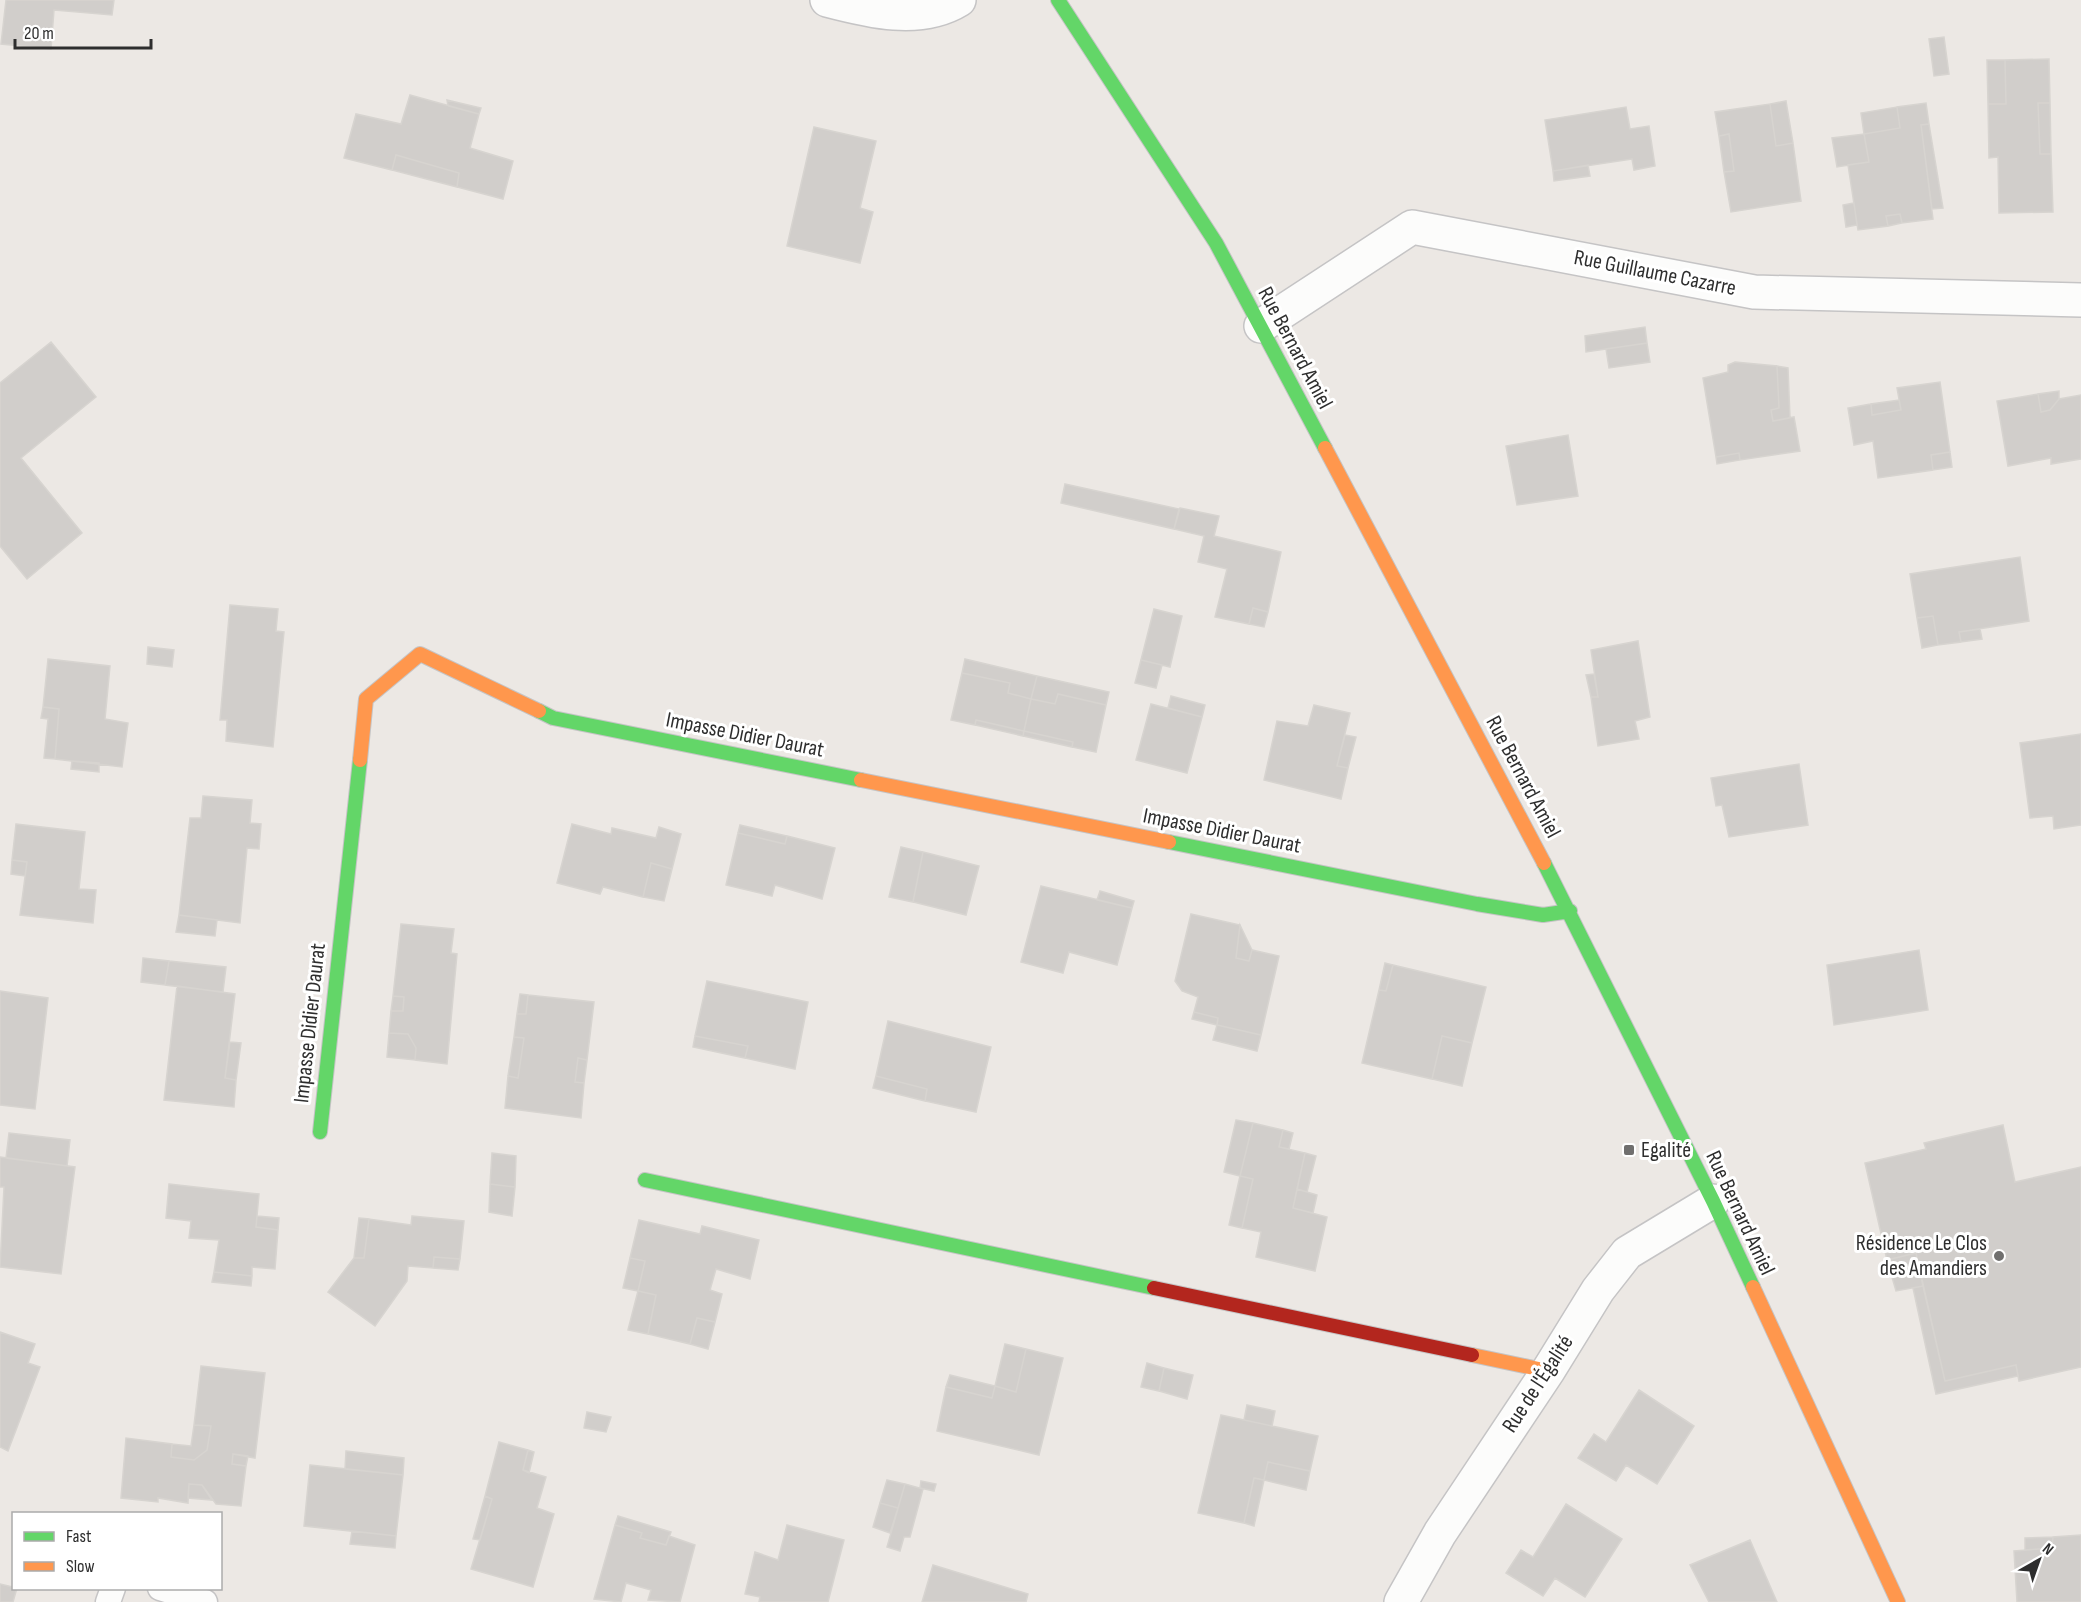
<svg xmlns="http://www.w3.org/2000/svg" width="2081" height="1602" font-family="'Sofia Sans Condensed',sans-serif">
	<rect width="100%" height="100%" fill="#ece8e4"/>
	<path fill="#d1cecb" stroke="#d7d4d0" stroke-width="1.5" d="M6 0H114L112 15 54 10 51 49 1 44Z
		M1944 37 1949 74 1934 76 1929 39Z
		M2049 59 2050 103H2038L2040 154H2051L2053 212 1999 213 1998 157 1989 158 1988 104H2006L2005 60Z
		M1987 60H2005L2006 104H1988Z
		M410 95 479 114 470 148 513 161 503 199 457 187 459 173 396 155 392 170 344 158 356 114 401 124Z
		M447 100 481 108 479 114 448 106Z
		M1786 101 1793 143 1776 146 1770 104Z
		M1926 103 1929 124 1921 125 1933 219 1902 223 1900 214 1886 216 1888 226 1858 230 1848 165 1869 162 1864 134 1900 128 1897 107Z
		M2038 103H2050L2051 154H2040Z
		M1770 104 1776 146 1793 143 1801 201 1731 212 1724 172 1734 171 1729 134 1719 136 1715 112Z
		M1626 107 1630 129 1649 126 1655 166 1634 170 1632 159 1553 171 1545 120Z
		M1897 107 1900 128 1864 134 1861 113Z
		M1929 124 1943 208 1932 209 1921 125Z
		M814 127 876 141 860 208 873 212 860 263 787 246Z
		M1729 134 1734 171 1724 172 1719 136Z
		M1864 134 1869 162 1837 167 1832 138Z
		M396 155 459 173 457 187 392 170Z
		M1588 165 1590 176 1554 181 1553 171Z
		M1854 203 1857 225 1846 227 1843 205Z
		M1900 214 1902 223 1888 226 1886 216Z
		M1645 327 1647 343 1586 352 1585 336Z
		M51 342 96 397 21 458 82 533 27 579 0 546V383Z
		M1647 343 1650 362 1609 368 1606 349Z
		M1735 362 1777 366 1779 408 1771 410 1773 421 1794 417 1800 451 1740 460 1739 453 1716 457 1703 378 1728 372V365Z
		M1777 366 1788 368 1790 418 1773 421 1771 410 1779 408Z
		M1940 382 1950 452 1931 455 1933 470 1878 478 1873 441 1854 445 1848 408 1871 404 1872 415 1901 410 1897 388Z
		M2059 391V399L2050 410 2041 412 2038 394Z
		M2038 394 2041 412 2050 410 2059 399 2081 395V459L2051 464V458L2008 466 1997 401Z
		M1899 400 1901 410 1872 415 1871 404Z
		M1568 435 1578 496 1517 505 1506 446Z
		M1950 452 1952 467 1933 470 1931 455Z
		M1739 453 1740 460 1717 464 1716 457Z
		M1065 484 1179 509 1174 529 1061 503Z
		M1180 508 1219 516 1214 536 1281 552 1268 612 1253 608 1249 624 1215 617 1227 569 1198 562 1204 536 1174 529Z
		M2020 557 2029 621 1959 632 1961 642 1938 645 1933 616 1917 618 1910 574Z
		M230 605 278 609 276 631 284 632 273 747 226 741 227 720H220Z
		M1253 608 1268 612 1264 627 1249 624Z
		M1154 609 1182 616 1170 667 1141 660Z
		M1933 616 1938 645 1922 648 1917 618Z
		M1980 629 1982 639 1961 642 1959 632Z
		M1638 641 1650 717 1635 721 1639 739 1598 746 1591 697H1598L1591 650Z
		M148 647 174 650 172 667 147 664Z
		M48 659 110 666 105 719 128 723 122 767 55 759 59 709 43 707Z
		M965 659 1037 676 1031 699 1008 693 1010 683 962 673Z
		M1141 660 1162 665 1156 688 1135 683Z
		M962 673 1010 683 1008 693 1031 699 1024 731 976 720 975 725 951 720Z
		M1594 674 1598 697H1591L1586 675Z
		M1037 676 1109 692 1106 705 1058 694 1055 704 1031 699Z
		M1058 694 1106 705 1096 752 1072 747 1073 742 1024 731 1031 699 1055 704Z
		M1171 696 1205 705 1202 717 1168 708Z
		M1151 704 1202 717 1187 773 1136 760Z
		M1314 705 1350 713 1337 766 1348 768 1341 799 1264 780 1277 721 1308 726Z
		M43 707 59 709 55 759 44 758 48 719 41 718Z
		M976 720 1024 731 1023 736 975 725Z
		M1024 731 1073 742 1072 747 1023 736Z
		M2081 734V825L2054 829 2053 816 2030 818 2020 743Z
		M1345 735 1356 737 1348 768 1337 766Z
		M72 761 99 763V772L71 769Z
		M1799 764 1808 825 1729 837 1722 805 1716 806 1711 778Z
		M203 796 252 800 250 823 261 824 259 849 247 848 240 923 179 915 190 818H201Z
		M16 824 85 832 79 889 96 890 93 923 20 915 27 862 12 860Z
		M572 824 611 834 612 828 656 838 659 827 681 834 672 869 651 863 643 897 603 887 600 894 557 883Z
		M740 825 787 836 785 844 738 833Z
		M738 833 785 844 787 836 835 848 822 899 775 885 772 896 726 885Z
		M901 847 923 852 913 902 889 897Z
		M923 852 979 866 966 915 913 902Z
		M12 860 27 862 25 876 11 874Z
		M651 863 672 869 664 901 643 897Z
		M1041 886 1132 908 1117 965 1069 952 1063 973 1021 962Z
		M1100 891 1134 901 1132 908 1097 900Z
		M1191 914 1240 925 1236 958 1249 961 1252 950 1279 956 1261 1035 1217 1025 1218 1018 1194 1012 1198 997 1182 991 1175 981Z
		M179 915 217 920 215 936 176 932Z
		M401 924 454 929 451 953 457 954 447 1064 415 1060 416 1048 408 1034 389 1033 391 1011H403L404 997 393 996Z
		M1240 925 1252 950 1249 961 1236 958Z
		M1919 950 1928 1010 1834 1025 1827 965Z
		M143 958 169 961 165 985 141 982Z
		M169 961 226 967 223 992 165 985Z
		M1385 963 1393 965 1386 991 1379 990Z
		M1393 965 1486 987 1472 1043 1442 1036 1432 1079 1362 1063 1379 990 1386 991Z
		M707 981 808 1002 795 1069 745 1058 748 1046 695 1036Z
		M177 986 235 994 225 1078 236 1080 234 1107 164 1100Z
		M0 991 48 998 35 1109 0 1105Z
		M520 994 528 995 526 1014H517Z
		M528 995 594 1002 587 1060 578 1058 575 1082 584 1083 581 1118 505 1108 508 1076 518 1078 524 1038 514 1037 517 1014H526Z
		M393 996 404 997 403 1011H391Z
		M1194 1012 1218 1018 1217 1025 1192 1019Z
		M888 1021 991 1047 976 1112 925 1101 927 1089 876 1076Z
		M1217 1025 1261 1035 1257 1051 1213 1040Z
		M389 1033 408 1034 416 1048 415 1060 387 1057Z
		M695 1036 748 1046 745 1058 693 1047Z
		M1442 1036 1472 1043 1462 1086 1432 1079Z
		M514 1037 524 1038 518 1078 508 1076Z
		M230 1042 241 1043 236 1080 225 1078Z
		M578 1058 587 1060 584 1083 575 1082Z
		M876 1076 927 1089 925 1101 873 1088Z
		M1236 1120 1253 1123 1240 1176 1224 1172Z
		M1253 1123 1283 1130 1279 1147 1305 1153 1293 1208 1327 1217 1315 1271 1256 1257 1261 1232 1242 1228 1253 1179 1240 1176Z
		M2003 1125 2015 1182 2081 1167V1367L2019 1381 2016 1365 1945 1381 1916 1253 1887 1260 1865 1163 1926 1149 1924 1143Z
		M1283 1130 1293 1133 1289 1149 1279 1147Z
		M9 1133 70 1140 67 1166 6 1158Z
		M492 1153 516 1156 515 1187 490 1184Z
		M1305 1153 1316 1156 1307 1192 1297 1189Z
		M0 1157 75 1167 61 1274 0 1267 4 1187H0Z
		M1240 1176 1253 1179 1242 1228 1229 1225Z
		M169 1184 259 1194 256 1227 278 1230 275 1269 252 1267V1276L214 1272 219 1240 189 1238 191 1221 166 1218Z
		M490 1184 515 1187 512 1216 489 1212Z
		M1297 1189 1317 1195 1313 1213 1293 1208Z
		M257 1216 279 1218 278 1230 256 1227Z
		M412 1216 464 1221 460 1259 434 1257 433 1268 408 1266 407 1281 375 1326 328 1292 354 1258H364L369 1219 411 1225Z
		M359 1218 369 1219 364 1258H354Z
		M639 1220 700 1234 702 1226 759 1240 750 1279 716 1269 710 1290 722 1294 715 1322 697 1318 690 1344 648 1334 656 1295 638 1291 645 1261 630 1258Z
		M1916 1253 1923 1286 1896 1291 1887 1260Z
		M434 1257 460 1259 458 1270 433 1268Z
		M630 1258 645 1261 638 1291 623 1288Z
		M214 1272 252 1276 251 1286 212 1282Z
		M1923 1286 1945 1381 2016 1365 2018 1376 1936 1394 1913 1288Z
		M638 1291 656 1295 648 1334 628 1330Z
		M697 1318 715 1322 708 1349 690 1344Z
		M0 1332 35 1344 28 1363 40 1367 8 1451 0 1447Z
		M1005 1344 1026 1349 1016 1392 995 1386Z
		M1026 1349 1063 1358 1039 1455 937 1431 946 1387 992 1398 995 1386 1016 1392Z
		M1147 1363 1164 1368 1159 1391 1141 1387Z
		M201 1366 265 1373 255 1458 233 1454 232 1464 246 1466 241 1506 216 1504 202 1485 189 1484 188 1503 158 1498V1502L121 1498 126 1438 172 1444 171 1457 194 1460 207 1450 211 1426 194 1425Z
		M1164 1368 1193 1375 1187 1399 1159 1391Z
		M950 1375 995 1386 992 1398 946 1387Z
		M1639 1390 1694 1426 1657 1484 1626 1465 1616 1481 1578 1458 1594 1434 1606 1442Z
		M1247 1405 1275 1411 1272 1426 1244 1420Z
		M587 1412 611 1417 606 1432 584 1428Z
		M1221 1415 1318 1436 1310 1471 1268 1462 1264 1480 1254 1478 1244 1523 1198 1513Z
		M194 1425 211 1426 207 1450 194 1460 171 1457 172 1444 191 1446Z
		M499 1442 528 1450 523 1470 546 1477 537 1508 554 1514 533 1587 471 1569 492 1499 485 1496Z
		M528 1450 534 1452 529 1473 523 1470Z
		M346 1451 404 1458 403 1475 345 1469Z
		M233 1454 248 1456 246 1466 232 1464Z
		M1268 1462 1310 1471 1306 1490 1264 1480Z
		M310 1465 403 1475 396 1536 304 1526Z
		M1254 1478 1264 1480 1254 1526 1244 1523Z
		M887 1480 905 1484 898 1508 880 1503Z
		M921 1481 936 1484 934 1491 920 1488Z
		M189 1484 202 1485 212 1500 188 1498Z
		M905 1484 923 1489 910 1537H904L900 1551 887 1547Z
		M485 1496 492 1499 480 1540 473 1539Z
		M880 1503 898 1508 890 1533 873 1527Z
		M1566 1504 1622 1539 1585 1597 1555 1578 1543 1596 1506 1573 1521 1550 1533 1557Z
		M618 1516 671 1532 666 1545 640 1538 642 1533 615 1525Z
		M615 1525 642 1533 640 1538 666 1545 669 1536 695 1545 680 1602 648 1600 651 1590 626 1583 621 1602 594 1599Z
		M787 1525 844 1540 828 1602H759L760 1597 745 1594 755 1552 778 1560Z
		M352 1531 396 1536 395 1548 350 1544Z
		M2081 1535V1602H2017L2014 1551 2052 1548 2053 1537Z
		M2053 1537 2052 1548 2025 1550V1538Z
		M1750 1540 1777 1602H1709L1690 1565Z
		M933 1565 1028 1594 1026 1602H922Z
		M0 1584 17 1588 13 1602H0Z"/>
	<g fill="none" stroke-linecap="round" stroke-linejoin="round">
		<g stroke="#c5c4c5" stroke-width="27">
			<path id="lane" d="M160 1588 205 1602
				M108 1602 113 1588"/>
		</g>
		<g stroke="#c5c4c5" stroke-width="36">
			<path id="street" d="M827 0C869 11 920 24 959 0
				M1261 326 1412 227 1754 292 2081 300
				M1401 1602 1440 1533 1548 1371 1598 1290 1627 1253 1713 1201"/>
		</g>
		<g stroke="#c5c4c5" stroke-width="16">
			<path id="fast" d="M1058 0 1216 243 1325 448
				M539 711 553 718 861 780
				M1169 842 1477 904 1543 915 1570 911
				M1544 863 1713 1201 1753 1287
				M320 1132 360 760
				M645 1180 1154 1288"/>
		</g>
		<g stroke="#c5c4c5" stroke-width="16">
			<path id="slow" d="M1325 448 1544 863
				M360 760 366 699 420 654 539 711
				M861 780 1169 842
				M1753 1287 1898 1602
				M1472 1355 1548 1371"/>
		</g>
		<g stroke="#c5c4c5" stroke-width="16">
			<path id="jam" d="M1154 1288 1472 1355"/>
		</g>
		<use href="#lane" stroke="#fcfcfb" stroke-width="24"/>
		<use href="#street" stroke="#fcfcfb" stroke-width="33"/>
		<use href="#fast" stroke="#63d668" stroke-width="14"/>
		<use href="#slow" stroke="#ff974d" stroke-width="14"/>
		<use href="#jam" stroke="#b3261e" stroke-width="14"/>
	</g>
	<g fill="#706f6e" stroke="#fff" stroke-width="2">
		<rect x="1623" y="1144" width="12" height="12" rx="3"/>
		<circle cx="1999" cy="1256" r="6"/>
	</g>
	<g text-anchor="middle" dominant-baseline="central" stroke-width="6" stroke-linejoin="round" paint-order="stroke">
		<g font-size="22" fill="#2e2e2e" stroke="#fff">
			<text transform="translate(1655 273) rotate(11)">Rue Guillaume Cazarre</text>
			<text transform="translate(1295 348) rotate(62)">Rue Bernard Amiel</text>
			<text transform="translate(745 735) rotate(11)">Impasse Didier Daurat</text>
			<text transform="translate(1523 777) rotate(62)">Rue Bernard Amiel</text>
			<text transform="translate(1222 831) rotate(11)">Impasse Didier Daurat</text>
			<text transform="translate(310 1023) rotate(-84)">Impasse Didier Daurat</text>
			<text transform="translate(1740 1213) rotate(65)">Rue Bernard Amiel</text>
			<text transform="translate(1538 1384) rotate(-57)">Rue de l'Égalité</text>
		</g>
		<g font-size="22" fill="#2e2e2e" stroke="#fff" text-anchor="start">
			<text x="1641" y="1150">Egalité</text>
			<text x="1987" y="1243" text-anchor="end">Résidence Le Clos<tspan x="1987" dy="25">des Amandiers</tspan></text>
		</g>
	</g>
	<rect x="12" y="1512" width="210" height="78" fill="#ffffff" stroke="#ababab" stroke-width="1.5"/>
	<rect x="24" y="1532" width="30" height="9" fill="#63d668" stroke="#ababab" stroke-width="1.5"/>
	<text x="66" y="1542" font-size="18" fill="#2e2e2e">Fast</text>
	<rect x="24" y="1562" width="30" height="9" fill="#ff974d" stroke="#ababab" stroke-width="1.5"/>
	<text x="66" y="1572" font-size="18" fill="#2e2e2e">Slow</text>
	<g transform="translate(2039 1560) rotate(40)" stroke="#ffffff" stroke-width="4.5" paint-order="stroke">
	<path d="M0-4.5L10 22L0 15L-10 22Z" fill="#2e2e2e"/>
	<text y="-9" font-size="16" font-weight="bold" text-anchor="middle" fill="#2e2e2e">N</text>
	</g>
	<path d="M15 39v9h136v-9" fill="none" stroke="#2e2e2e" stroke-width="3"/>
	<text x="24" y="39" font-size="18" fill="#2e2e2e" stroke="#ffffff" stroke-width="4.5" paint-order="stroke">20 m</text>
</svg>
